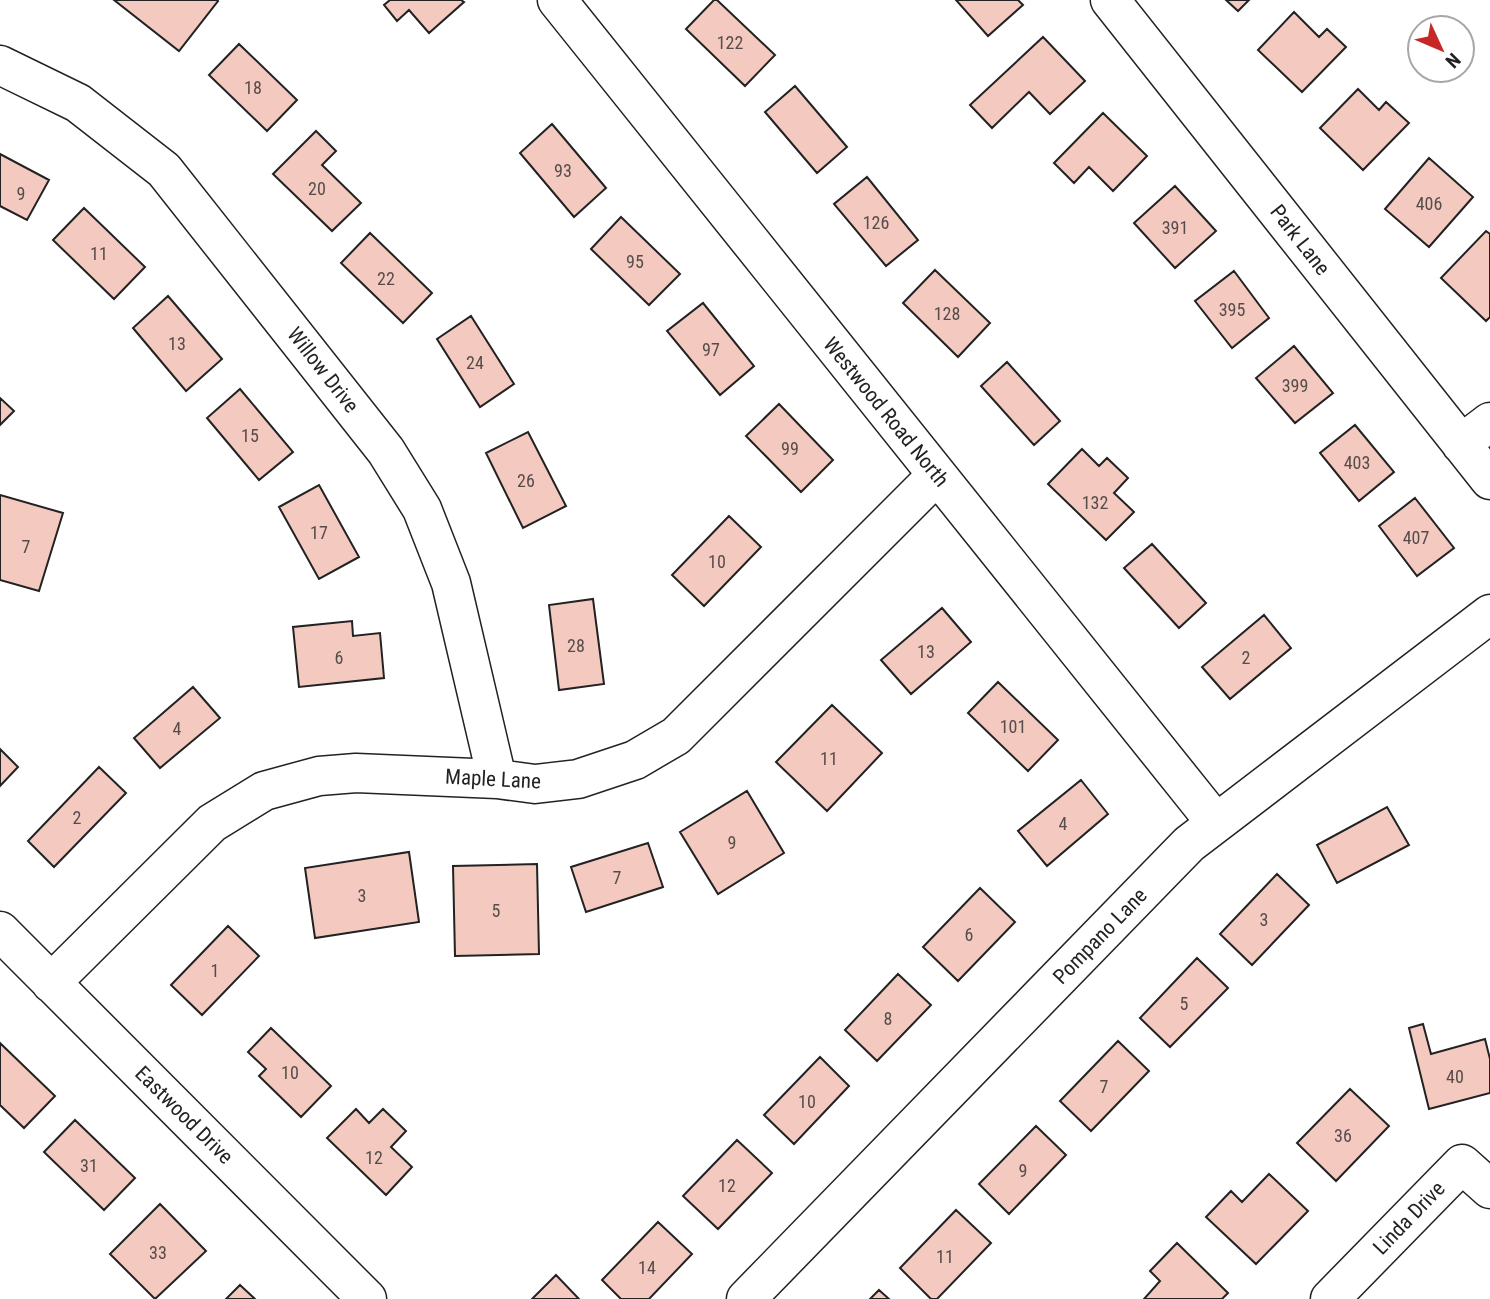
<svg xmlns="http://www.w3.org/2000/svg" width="1490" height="1299" font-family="'Roboto Condensed',sans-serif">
	<rect width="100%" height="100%" fill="#fff"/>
	<path fill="#f3c9c0" stroke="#222" stroke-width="2" d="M114 0H217L218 1 179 51Z
		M390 0H461L464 2 429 33 409 10 397 21 384 5Z
		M714 0H717L775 55 745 86 686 29Z
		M956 0H1018L1023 5 988 36Z
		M1226 0H1249L1238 11Z
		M1294 12 1319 37 1327 29 1346 47 1302 92 1258 50Z
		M1043 37 1085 81 1050 114 1029 92 992 128 970 105Z
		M239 44 297 100 267 131 209 75Z
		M795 86 847 147 817 173 765 112Z
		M1358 89 1379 110 1386 102 1409 123 1363 170 1320 128Z
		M1103 113 1147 156 1113 191 1089 167 1074 183 1054 163Z
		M552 124 606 188 574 217 520 153Z
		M316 131 336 151 322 165 361 203 332 231 273 174Z
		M0 154 49 180 27 220 0 206Z
		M1429 158 1473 197 1429 247 1385 209Z
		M867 177 918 240 886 266 834 204Z
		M1175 186 1216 231 1175 268 1134 223Z
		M84 208 145 267 114 299 53 240Z
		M621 217 680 274 649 305 591 249Z
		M1486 231 1490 234V317L1486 321 1441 278Z
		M370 233 432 293 403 323 341 263Z
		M935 270 990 323 958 357 903 303Z
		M1234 271 1269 318 1232 348 1195 301Z
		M168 296 222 359 186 391 133 328Z
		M703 303 754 366 720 395 667 331Z
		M471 316 514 384 480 407 437 339Z
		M1294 346 1333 393 1295 423 1256 378Z
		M1007 362 1060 421 1034 445 981 386Z
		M240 389 293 452 259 480 207 418Z
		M0 398 14 411 0 425Z
		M779 404 833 460 801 492 746 436Z
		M1355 425 1394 472 1359 501 1320 453Z
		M528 432 566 506 523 528 486 453Z
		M1082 449 1099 466 1107 458 1128 478 1114 493 1134 512 1106 540 1048 484Z
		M319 485 359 557 319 579 279 507Z
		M0 495 63 513 39 591 0 580Z
		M1415 498 1454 548 1417 576 1379 526Z
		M729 516 761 547 704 606 672 575Z
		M1152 544 1206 603 1179 628 1124 568Z
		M593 599 604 684 559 690 549 605Z
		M942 608 971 642 911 694 881 660Z
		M1264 615 1291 648 1230 699 1202 667Z
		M352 621 353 636 380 633 384 678 299 687 293 627Z
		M998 682 1058 740 1028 771 968 713Z
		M193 687 220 718 160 768 134 738Z
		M832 705 882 753 827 811 776 762Z
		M0 749 18 767 0 786Z
		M99 767 126 793 54 867 28 841Z
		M1081 780 1108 814 1047 866 1018 831Z
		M747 791 784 853 718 894 680 832Z
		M1387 807 1409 845 1337 883 1317 845Z
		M648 843 663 887 586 912 571 867Z
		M409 852 419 922 315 938 305 868Z
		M537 864 539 954 455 956 453 866Z
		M1277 874 1309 905 1252 965 1220 934Z
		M980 888 1015 922 958 981 923 947Z
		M228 926 259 956 202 1015 171 985Z
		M1197 958 1228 988 1170 1047 1140 1018Z
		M898 974 931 1005 877 1061 845 1030Z
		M1423 1024 1431 1054 1485 1039 1490 1059V1093L1429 1109 1409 1028Z
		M271 1028 331 1086 301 1117 259 1076 266 1069 248 1052Z
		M1118 1041 1149 1071 1091 1131 1060 1101Z
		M0 1043 55 1096 24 1128 0 1105Z
		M820 1057 849 1086 794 1144 764 1115Z
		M1350 1089 1389 1126 1336 1181 1297 1143Z
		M356 1109 369 1123 383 1109 406 1131 391 1147 412 1167 386 1195 327 1138Z
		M75 1120 135 1178 104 1210 44 1152Z
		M1036 1126 1066 1155 1009 1214 979 1184Z
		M737 1140 772 1173 718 1229 683 1196Z
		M1269 1174 1308 1211 1256 1264 1206 1217 1231 1191 1242 1202Z
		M160 1204 206 1251 155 1299 110 1254Z
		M956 1210 991 1243 937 1299H931L900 1268Z
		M658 1222 692 1254 649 1299H621L602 1280Z
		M1177 1243 1228 1293 1222 1299H1144L1160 1281 1150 1271Z
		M556 1275 579 1299H532Z
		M240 1285 255 1299H226Z
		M879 1290 889 1299H870Z"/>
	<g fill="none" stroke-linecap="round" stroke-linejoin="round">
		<g stroke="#222" stroke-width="41">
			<path id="minor" d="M557 0 1216 823
				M1110 0 1490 480
				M0 65 78 103 164 170 386 451 422 509 451 583 497 779
				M1461 444 1490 422
				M0 931 367 1299
				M51 983 212 823 264 791 319 776 356 773 497 779 535 784 578 779 635 760 676 736 937 475
				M746 1299 1189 844 1490 614
				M1330 1299 1462 1164 1490 1189"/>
		</g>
		<use href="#minor" stroke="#fff" stroke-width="38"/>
	</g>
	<g text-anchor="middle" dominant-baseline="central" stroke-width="5" stroke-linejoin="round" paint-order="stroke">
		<g font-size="18" fill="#564c4a">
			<text x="730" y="42">122</text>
			<text x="253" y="87">18</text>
			<text x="563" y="170">93</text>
			<text x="317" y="188">20</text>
			<text x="21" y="193">9</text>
			<text x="1429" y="203">406</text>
			<text x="876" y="222">126</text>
			<text x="1175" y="227">391</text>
			<text x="99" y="253">11</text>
			<text x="635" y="261">95</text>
			<text x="386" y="278">22</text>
			<text x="1232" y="309">395</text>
			<text x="947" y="313">128</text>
			<text x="177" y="343">13</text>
			<text x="711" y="349">97</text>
			<text x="475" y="362">24</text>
			<text x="1295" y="385">399</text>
			<text x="250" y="435">15</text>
			<text x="790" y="448">99</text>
			<text x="1357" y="462">403</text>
			<text x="526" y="480">26</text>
			<text x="1095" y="502">132</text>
			<text x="319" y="532">17</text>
			<text x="1416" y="537">407</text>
			<text x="26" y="546">7</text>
			<text x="717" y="561">10</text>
			<text x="576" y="645">28</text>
			<text x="926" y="651">13</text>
			<text x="339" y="657">6</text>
			<text x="1246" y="657">2</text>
			<text x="1013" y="726">101</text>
			<text x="177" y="728">4</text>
			<text x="829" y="758">11</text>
			<text x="77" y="817">2</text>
			<text x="1063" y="823">4</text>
			<text x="732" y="842">9</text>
			<text x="617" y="877">7</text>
			<text x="362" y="895">3</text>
			<text x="496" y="910">5</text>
			<text x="1264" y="919">3</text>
			<text x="969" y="934">6</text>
			<text x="215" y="970">1</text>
			<text x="1184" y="1003">5</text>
			<text x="888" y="1018">8</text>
			<text x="290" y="1072">10</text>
			<text x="1455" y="1076">40</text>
			<text x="1104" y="1086">7</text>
			<text x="807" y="1101">10</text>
			<text x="1343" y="1135">36</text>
			<text x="374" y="1157">12</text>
			<text x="89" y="1165">31</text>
			<text x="1023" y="1170">9</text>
			<text x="727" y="1185">12</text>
			<text x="158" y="1252">33</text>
			<text x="945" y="1256">11</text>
			<text x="647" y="1267">14</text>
		</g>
		<g font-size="21" fill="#222" stroke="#fff">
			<text transform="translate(1300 240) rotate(52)">Park Lane</text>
			<text transform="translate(323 370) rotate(52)">Willow Drive</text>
			<text transform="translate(886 412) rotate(51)">Westwood Road North</text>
			<text transform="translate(493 779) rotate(3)">Maple Lane</text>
			<text transform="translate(1100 936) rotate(-46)">Pompano Lane</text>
			<text transform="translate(184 1115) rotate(45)">Eastwood Drive</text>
			<text transform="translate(1409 1218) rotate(-46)">Linda Drive</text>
		</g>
	</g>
	<g transform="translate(1441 49) rotate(134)"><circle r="33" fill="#ffffff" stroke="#a7a7a7" stroke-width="2"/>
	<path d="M0-5L12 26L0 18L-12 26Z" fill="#c62828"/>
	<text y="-10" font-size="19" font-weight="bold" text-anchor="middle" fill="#222222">N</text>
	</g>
</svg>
